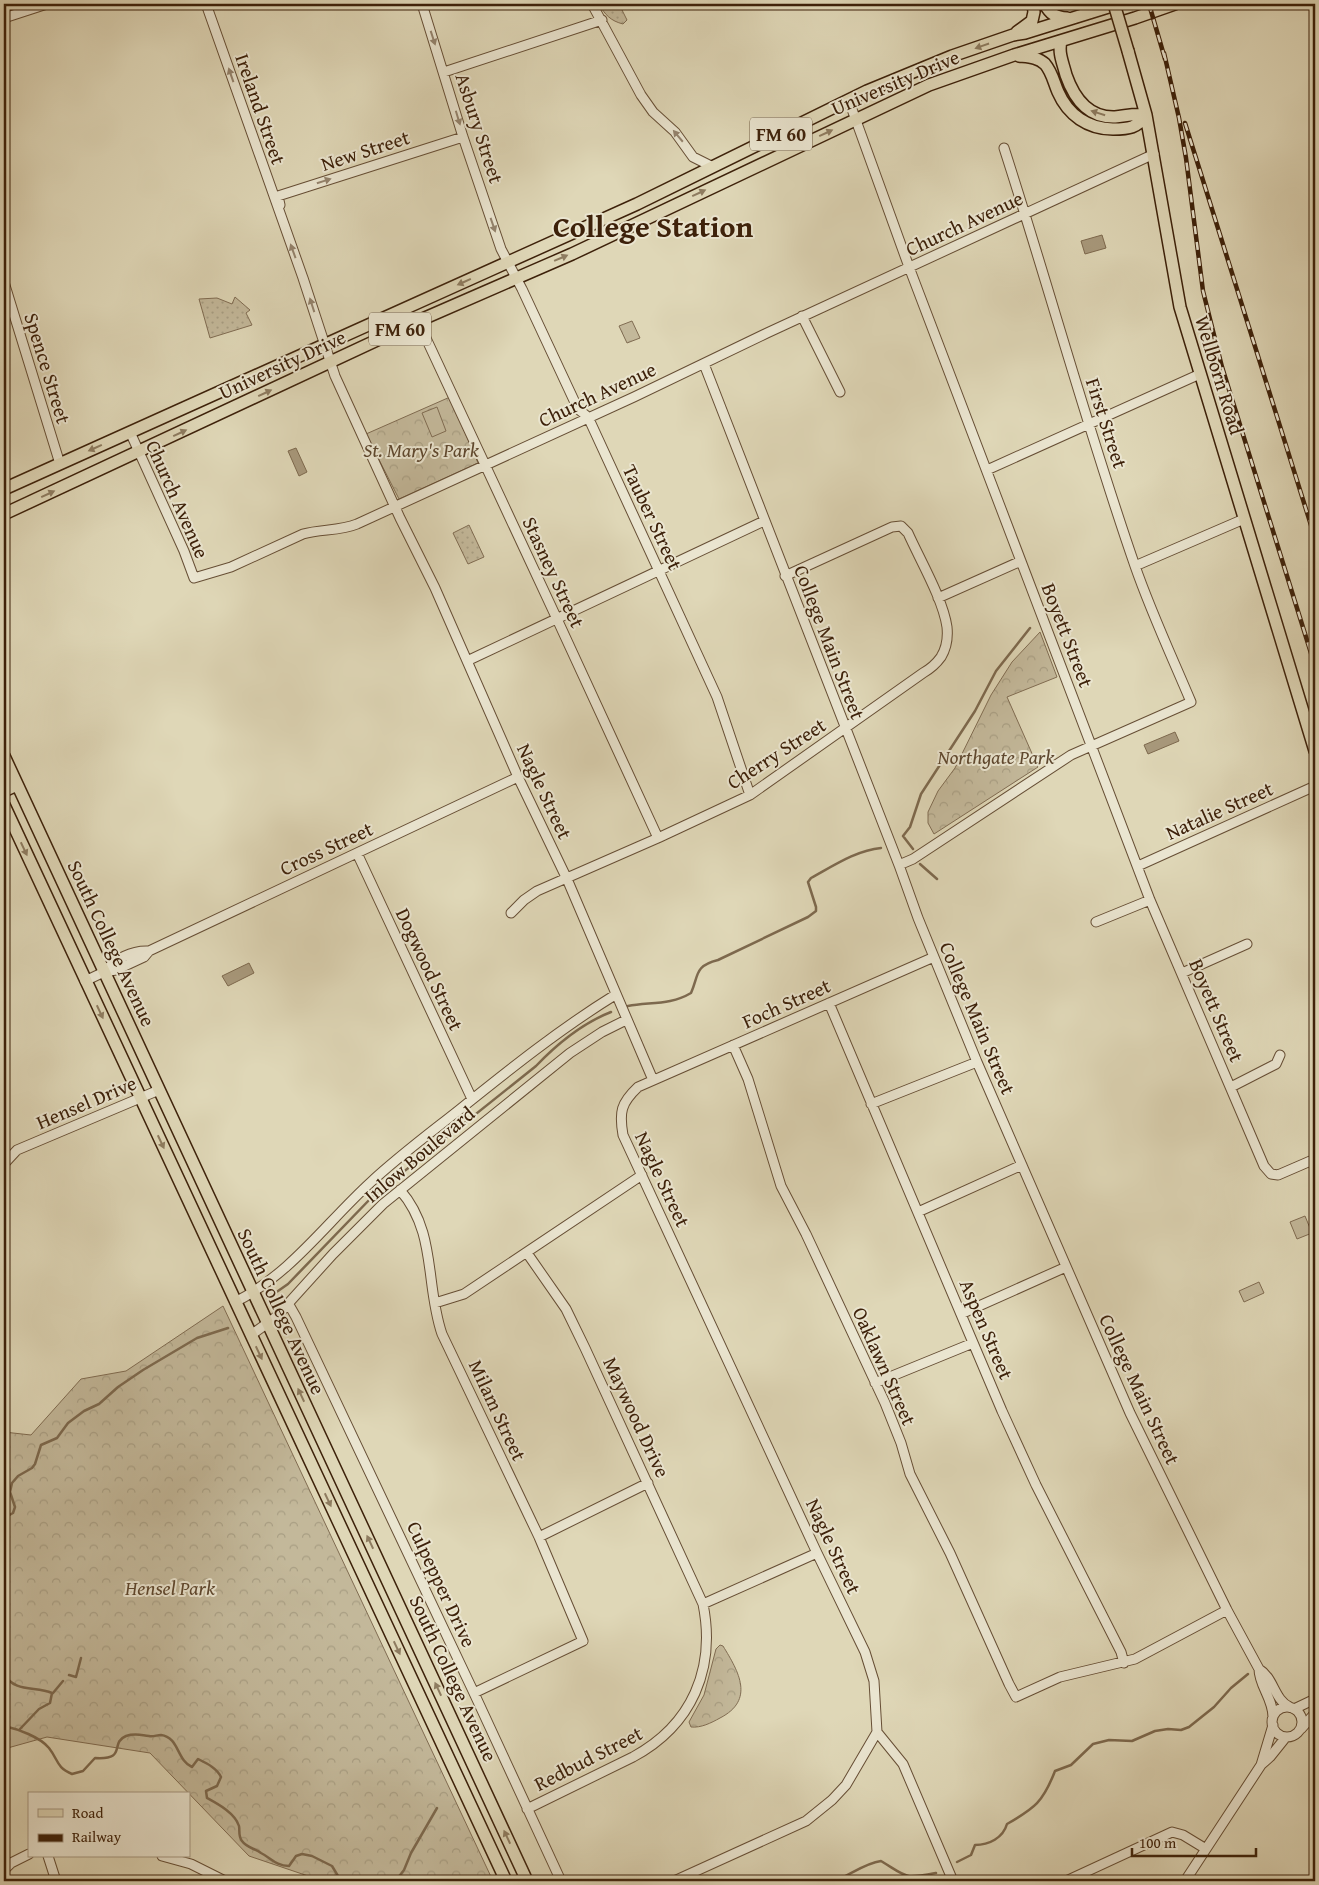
<svg xmlns="http://www.w3.org/2000/svg" width="1319" height="1885" font-family="'Gentium Book Plus',serif">
	<defs>
		<pattern id="grass-dots" width="8" height="8" patternUnits="userSpaceOnUse" patternTransform="scale(1.25)"><rect width="8" height="8" fill="#c3b89a"/><path d="M2 2h.1M6 6h.1" fill="none" stroke="#a89e83" stroke-width="1.8" stroke-linecap="round"/></pattern>
		<pattern id="forest-crowns" width="20" height="18" patternUnits="userSpaceOnUse" patternTransform="scale(1.25)"><rect width="20" height="18" fill="#c3b89a"/><path d="M2 6a3 3 0 1 1 6 0M12 15a3 3 0 1 1 6 0" fill="none" stroke="#a89e83"/></pattern>
	</defs>
	<rect width="100%" height="100%" fill="#dfd7b7"/>
	<filter id="stains"><feTurbulence type="fractalNoise" baseFrequency=".004" numOctaves="4"/><feColorMatrix values="0 0 0 0 .2 0 0 0 0 .09 0 0 0 0 .02 0 0 0 .5 -.17"/></filter>
	<radialGradient id="worn" r=".72"><stop offset=".6" stop-color="#630" stop-opacity="0"/><stop offset="1" stop-color="#630" stop-opacity=".3"/></radialGradient>
	<path fill="url(#grass-dots)" stroke="#806c52" d="M599 4H619L627 20 623 24C611 21 605 15 599 4Z
		M235 297 250 310 246 313 252 325 210 338 199 299 217 298 232 304Z
		M469 525 484 557 468 564 453 533Z"/>
	<path fill="url(#forest-crowns)" stroke="#806c52" d="M632 321 640 338 627 343 619 326Z
		M450 397 478 463 399 499 366 434Z
		M1040 632 1057 677 1007 697 1038 767 934 834 928 823V812L938 791 955 768 991 695 1012 662Z
		M223 1306 493 1881H317L314 1878 249 1856 150 1753 47 1737 4 1749V1432L31 1435 81 1379 126 1371Z
		M720 1645 723 1646C739 1672 755 1700 720 1718 711 1723 701 1728 691 1727L689 1722 704 1695 716 1649Z"/>
	<path fill="#c3b89a" stroke="#806c52" d="M437 407 446 431 432 437 422 413Z
		M1305 1216 1312 1233 1297 1239 1290 1222Z
		M1259 1282 1264 1293 1244 1302 1239 1291Z"/>
	<path fill="#a8997c" stroke="#7d694e" d="M1102 235 1106 248 1085 254 1081 241Z
		M296 448 307 472 299 476 288 451Z
		M1175 732 1179 741 1148 754 1144 745Z
		M249 963 254 973 228 986 222 976Z"/>
	<g fill="none" stroke-linecap="round" stroke-linejoin="round">
		<path stroke="#7d694e" stroke-width="2.5" d="M913 849 903 836 910 827 921 794 975 711 996 671 1030 628
			M920 864 937 879
			M628 1006C650 1002 671 1005 691 993 699 975 694 966 718 960L808 917 816 911V907L808 882 811 878C833 866 857 850 881 848
			M268 1298 288 1284 372 1197 536 1066C557 1044 583 1023 611 1012
			M4 1518 13 1513 15 1507 10 1492 12 1483 18 1476 32 1468 35 1464 41 1445 57 1438 68 1423 84 1411 99 1404 118 1387 143 1370 197 1338 228 1328
			M4 1674C15 1693 35 1686 52 1693L50 1703 39 1709 20 1729
			M69 1675 76 1677 81 1658
			M53 1693 63 1681
			M4 1726C18 1729 40 1737 49 1748 59 1761 56 1767 72 1774L83 1771 95 1758C128 1760 109 1743 126 1736 135 1733 140 1735 149 1736 153 1737 157 1735 161 1735 179 1737 177 1761 192 1767L198 1759C206 1763 217 1768 221 1777L217 1786 206 1791 207 1798C218 1804 235 1813 239 1826 240 1831 238 1836 242 1841 247 1848 254 1848 261 1853 271 1858 276 1866 289 1866L296 1856 302 1854 312 1856 332 1866 341 1881
			M957 1862 971 1855 975 1845C989 1845 1003 1838 1007 1824 1035 1808 1043 1802 1055 1771L1071 1765 1093 1744 1109 1740 1132 1741 1155 1731 1168 1729 1181 1730 1189 1727 1214 1707 1231 1688 1248 1674
			M397 1879 404 1870 411 1853 437 1808
			M835 1881C850 1875 865 1863 881 1861 909 1878 903 1879 936 1873"/>
		<g stroke="#664e35" stroke-width="11">
			<path id="minor" d="M206 4 303 278 335 376 400 518 435 588 518 777 567 879 653 1080
				M422 4 463 137 501 249 522 289 578 409 588 417 717 697 750 795
				M592 4 641 95 653 112 675 132 693 157 713 167
				M4 18 47 4
				M444 72 602 20
				M849 101 909 267 1150 900 1264 1166 1271 1174 1278 1175 1315 1159
				M280 205 278 196 463 137
				M4 282 60 464
				M802 316 840 392
				M418 321 557 619 658 838
				M704 364 899 865 918 918 977 1062 1130 1413 1227 1610 1259 1669C1259 1686 1273 1698 1273 1717
				M130 432 184 551 194 578 231 567 303 534C321 529 340 531 357 524L634 397 767 333 1154 154
				M987 470 1200 374
				M1135 566 1244 519
				M938 598 1021 561
				M467 661 764 521
				M357 853 472 1099
				M899 865 913 859 1071 755 1191 702C1172 657 1151 612 1135 566 1087 428 1049 287 1004 148
				M1138 866 1315 786
				M511 913 524 900 537 891 658 838 750 795 923 673C930 669 936 664 941 657 946 649 948 637 947 627 943 599 920 560 908 533L901 526 892 527 785 576
				M1096 922 1150 900
				M934 957 638 1087C621 1103 619 1112 623 1135L817 1553 865 1652 874 1681 877 1732 903 1764 953 1881
				M104 972C115 959 132 950 149 951
				M1182 973 1247 944
				M85 981 104 972 116 970 144 957 149 951 518 777
				M829 1003 1002 1411 1036 1485 1121 1652 1124 1663
				M733 1045 748 1079 781 1186 806 1234 885 1403 901 1443 910 1474 950 1553 1009 1684 1016 1697 1060 1677 1135 1659 1227 1610
				M1231 1087 1276 1064 1280 1055
				M871 1104 977 1062
				M4 1164 17 1150 159 1090
				M400 1190C437 1232 425 1285 442 1334L539 1537 583 1641 474 1693
				M918 1212 1022 1165
				M235 1302C291 1274 326 1223 371 1182 399 1156 430 1133 459 1110 510 1069 560 1029 615 995
				M288 1303 296 1317 474 1693 561 1881
				M435 1303 464 1294 642 1175
				M961 1314 1066 1267
				M251 1335 276 1317 333 1254 383 1204 570 1053 602 1032 626 1020
				M875 1383 973 1343
				M539 1537 648 1483
				M703 1604 817 1553
				M1259 1669C1274 1678 1274 1700 1290 1707
				M1272 1722a15 15 0 1 1 30 0a15 15 0 1 1-30 0Z
				M1294 1709 1315 1699
				M1301 1729 1315 1713
				M1261 1765 1273 1725
				M527 1809 633 1757C692 1725 716 1669 703 1604L585 1348 566 1309 527 1253
				M48 1856 56 1881
				M162 1856 191 1864 225 1881
				M4 1870 11 1863 29 1854
				M674 1881 806 1821 832 1800 846 1785 877 1732
				M1066 1881 1172 1832 1183 1835 1206 1849
				M1185 1881 1261 1765 1270 1757 1286 1737"/>
		</g>
		<g stroke="#3d210a" stroke-width="14">
			<path id="major" d="M1045 4C1050 14 1055 17 1067 18
				M1017 32 1032 21 1034 12 1033 4
				M1061 41C1058 53 1063 63 1066 75 1074 98 1088 118 1115 117 1126 116 1135 113 1146 115
				M1128 51 1146 115 1180 307 1315 751
				M1019 56C1028 57 1038 57 1045 64 1052 72 1054 83 1058 92 1068 115 1088 129 1113 129 1129 129 1137 128 1146 115
				M4 489 637 204 867 91 952 56 1013 35 1025 33 1118 4
				M4 514 418 321 572 254 929 85 1014 55 1135 18 1175 4
				M4 756 527 1881
				M4 791 17 785
				M4 805 506 1881"/>
		</g>
		<use href="#minor" stroke="#eae5d0" stroke-width="9"/>
		<use href="#major" stroke="#dfd7b7" stroke-width="11"/>
		<g stroke="#3d210a" stroke-width="4.5">
			<path id="rail" d="M1149 4 1165 59
				M1164 53 1179 118 1186 158 1203 291 1222 367 1315 666
				M1185 123 1315 538"/>
		</g>
		<use href="#rail" stroke="#eae5d0" stroke-width="2.5" stroke-dasharray="8" stroke-linecap="butt"/>
		<g stroke="#3d210a" stroke-width="14" stroke-linecap="butt">
			<path id="major-bridge" d="M1114 4 1128 51"/>
		</g>
		<use href="#major-bridge" stroke="#dfd7b7" stroke-width="11"/>
	</g>
	<defs><path id="oneway-solid" d="M-6-.8H1V-3.2L6.5 0L1 3.2V.8H-6Z" transform="scale(1.25)"/></defs>
	<g fill="#94836d">
		<use href="#oneway-solid" transform="translate(433 38) rotate(72)"/>
		<use href="#oneway-solid" transform="translate(231 75) rotate(-109)"/>
		<use href="#oneway-solid" transform="translate(458 118) rotate(73)"/>
		<use href="#oneway-solid" transform="translate(678 136) rotate(-130)"/>
		<use href="#oneway-solid" transform="translate(324 181) rotate(-18)"/>
		<use href="#oneway-solid" transform="translate(493 225) rotate(71)"/>
		<use href="#oneway-solid" transform="translate(293 251) rotate(-110)"/>
		<use href="#oneway-solid" transform="translate(312 305) rotate(-108)"/>
	</g>
	<g fill="#8e7c60">
		<use href="#oneway-solid" transform="translate(982 46) rotate(161)"/>
		<use href="#oneway-solid" transform="translate(1098 113) rotate(-162)"/>
		<use href="#oneway-solid" transform="translate(826 133) rotate(-25)"/>
		<use href="#oneway-solid" transform="translate(699 193) rotate(-25)"/>
		<use href="#oneway-solid" transform="translate(561 258) rotate(-23)"/>
		<use href="#oneway-solid" transform="translate(464 282) rotate(156)"/>
		<use href="#oneway-solid" transform="translate(265 393) rotate(-25)"/>
		<use href="#oneway-solid" transform="translate(180 433) rotate(-25)"/>
		<use href="#oneway-solid" transform="translate(95 448) rotate(156)"/>
		<use href="#oneway-solid" transform="translate(48 494) rotate(-25)"/>
		<use href="#oneway-solid" transform="translate(24 849) rotate(65)"/>
		<use href="#oneway-solid" transform="translate(100 1012) rotate(65)"/>
		<use href="#oneway-solid" transform="translate(161 1142) rotate(65)"/>
		<use href="#oneway-solid" transform="translate(259 1353) rotate(65)"/>
		<use href="#oneway-solid" transform="translate(301 1395) rotate(-115)"/>
		<use href="#oneway-solid" transform="translate(328 1500) rotate(65)"/>
		<use href="#oneway-solid" transform="translate(370 1542) rotate(-115)"/>
		<use href="#oneway-solid" transform="translate(397 1648) rotate(65)"/>
		<use href="#oneway-solid" transform="translate(438 1689) rotate(-115)"/>
		<use href="#oneway-solid" transform="translate(507 1837) rotate(-115)"/>
	</g>
	<g text-anchor="middle" dominant-baseline="central" stroke-width="4" stroke-linejoin="round" paint-order="stroke">
		<g fill="#eae5d0" stroke="#715c45" stroke-width="1">
			<rect x="750" y="117.5" width="62" height="33" rx="4"/>
			<rect x="369" y="312.5" width="62" height="33" rx="4"/>
		</g>
		<g font-size="19" font-weight="bold" fill="#3d210a">
			<text x="781" y="134">FM 60</text>
			<text x="400" y="329">FM 60</text>
		</g>
		<g font-size="20" fill="#3d210a" stroke="#eae5d0">
			<text transform="translate(895 82) rotate(-23)">University Drive</text>
			<text transform="translate(261 109) rotate(71)">Ireland Street</text>
			<text transform="translate(480 128) rotate(72)">Asbury Street</text>
			<text transform="translate(365 150) rotate(-18)">New Street</text>
			<text transform="translate(964 223) rotate(-25)">Church Avenue</text>
			<text transform="translate(282 364) rotate(-25)">University Drive</text>
			<text transform="translate(48 368) rotate(73)">Spence Street</text>
			<text transform="translate(1220 375) rotate(73)">Wellborn Road</text>
			<text transform="translate(597 394) rotate(-25)">Church Avenue</text>
			<text transform="translate(1107 423) rotate(72)">First Street</text>
			<text transform="translate(178 499) rotate(66)">Church Avenue</text>
			<text transform="translate(653 517) rotate(65)">Tauber Street</text>
			<text transform="translate(554 572) rotate(65)">Stasney Street</text>
			<text transform="translate(1068 635) rotate(69)">Boyett Street</text>
			<text transform="translate(830 642) rotate(69)">College Main Street</text>
			<text transform="translate(776 753) rotate(-33)">Cherry Street</text>
			<text transform="translate(545 791) rotate(65)">Nagle Street</text>
			<text transform="translate(1219 810) rotate(-24)">Natalie Street</text>
			<text transform="translate(326 848) rotate(-25)">Cross Street</text>
			<text transform="translate(112 943) rotate(65)">South College Avenue</text>
			<text transform="translate(430 969) rotate(65)">Dogwood Street</text>
			<text transform="translate(786 1003) rotate(-24)">Foch Street</text>
			<text transform="translate(1217 1010) rotate(67)">Boyett Street</text>
			<text transform="translate(978 1018) rotate(67)">College Main Street</text>
			<text transform="translate(86 1102) rotate(-23)">Hensel Drive</text>
			<text transform="translate(419 1154) rotate(-40)">Inlow Boulevard</text>
			<text transform="translate(663 1179) rotate(65)">Nagle Street</text>
			<text transform="translate(282 1311) rotate(65)">South College Avenue</text>
			<text transform="translate(987 1329) rotate(67)">Aspen Street</text>
			<text transform="translate(885 1366) rotate(66)">Oaklawn Street</text>
			<text transform="translate(1140 1389) rotate(65)">College Main Street</text>
			<text transform="translate(498 1410) rotate(65)">Milam Street</text>
			<text transform="translate(637 1417) rotate(65)">Maywood Drive</text>
			<text transform="translate(834 1546) rotate(65)">Nagle Street</text>
			<text transform="translate(442 1584) rotate(65)">Culpepper Drive</text>
			<text transform="translate(454 1678) rotate(65)">South College Avenue</text>
			<text transform="translate(588 1758) rotate(-27)">Redbud Street</text>
		</g>
		<g font-size="20" font-style="italic" fill="#5e472e" stroke="#eae5d0">
			<text x="421" y="449">St. Mary's Park</text>
			<text x="996" y="756">Northgate Park</text>
			<text x="170" y="1587">Hensel Park</text>
		</g>
		<g font-size="30" font-weight="bold" fill="#3d210a" stroke="#eae5d0">
			<text x="653" y="226">College Station</text>
		</g>
	</g>
	<rect width="1319" height="1885" fill="none" stroke="#dfd7b7" stroke-width="20"/>
	<rect x="5" y="5" width="1309" height="1875" fill="none" stroke="#3d210a" stroke-width="2.5"/>
	<rect x="10" y="10" width="1299" height="1865" fill="none" stroke="#3d210a"/>
	<rect x="28" y="1792" width="162" height="65" fill="#eae5d0" stroke="#a59781"/>
	<rect x="38" y="1809" width="25" height="8" fill="#dfd7b7" stroke="#a59781"/>
	<text x="72" y="1818" font-size="15" fill="#3d210a">Road</text>
	<rect x="38" y="1834" width="25" height="8" fill="#3d210a" stroke="#a59781"/>
	<text x="72" y="1842" font-size="15" fill="#3d210a">Railway</text>
	<path d="M1132 1848v8h124v-8" fill="none" stroke="#3d210a" stroke-width="2.5"/>
	<text x="1139" y="1848" font-size="15" fill="#3d210a" stroke="#eae5d0" stroke-width="4" paint-order="stroke">100 m</text>
	<rect width="100%" height="100%" filter="url(#stains)"/>
	<rect width="100%" height="100%" fill="url(#worn)"/>
</svg>
